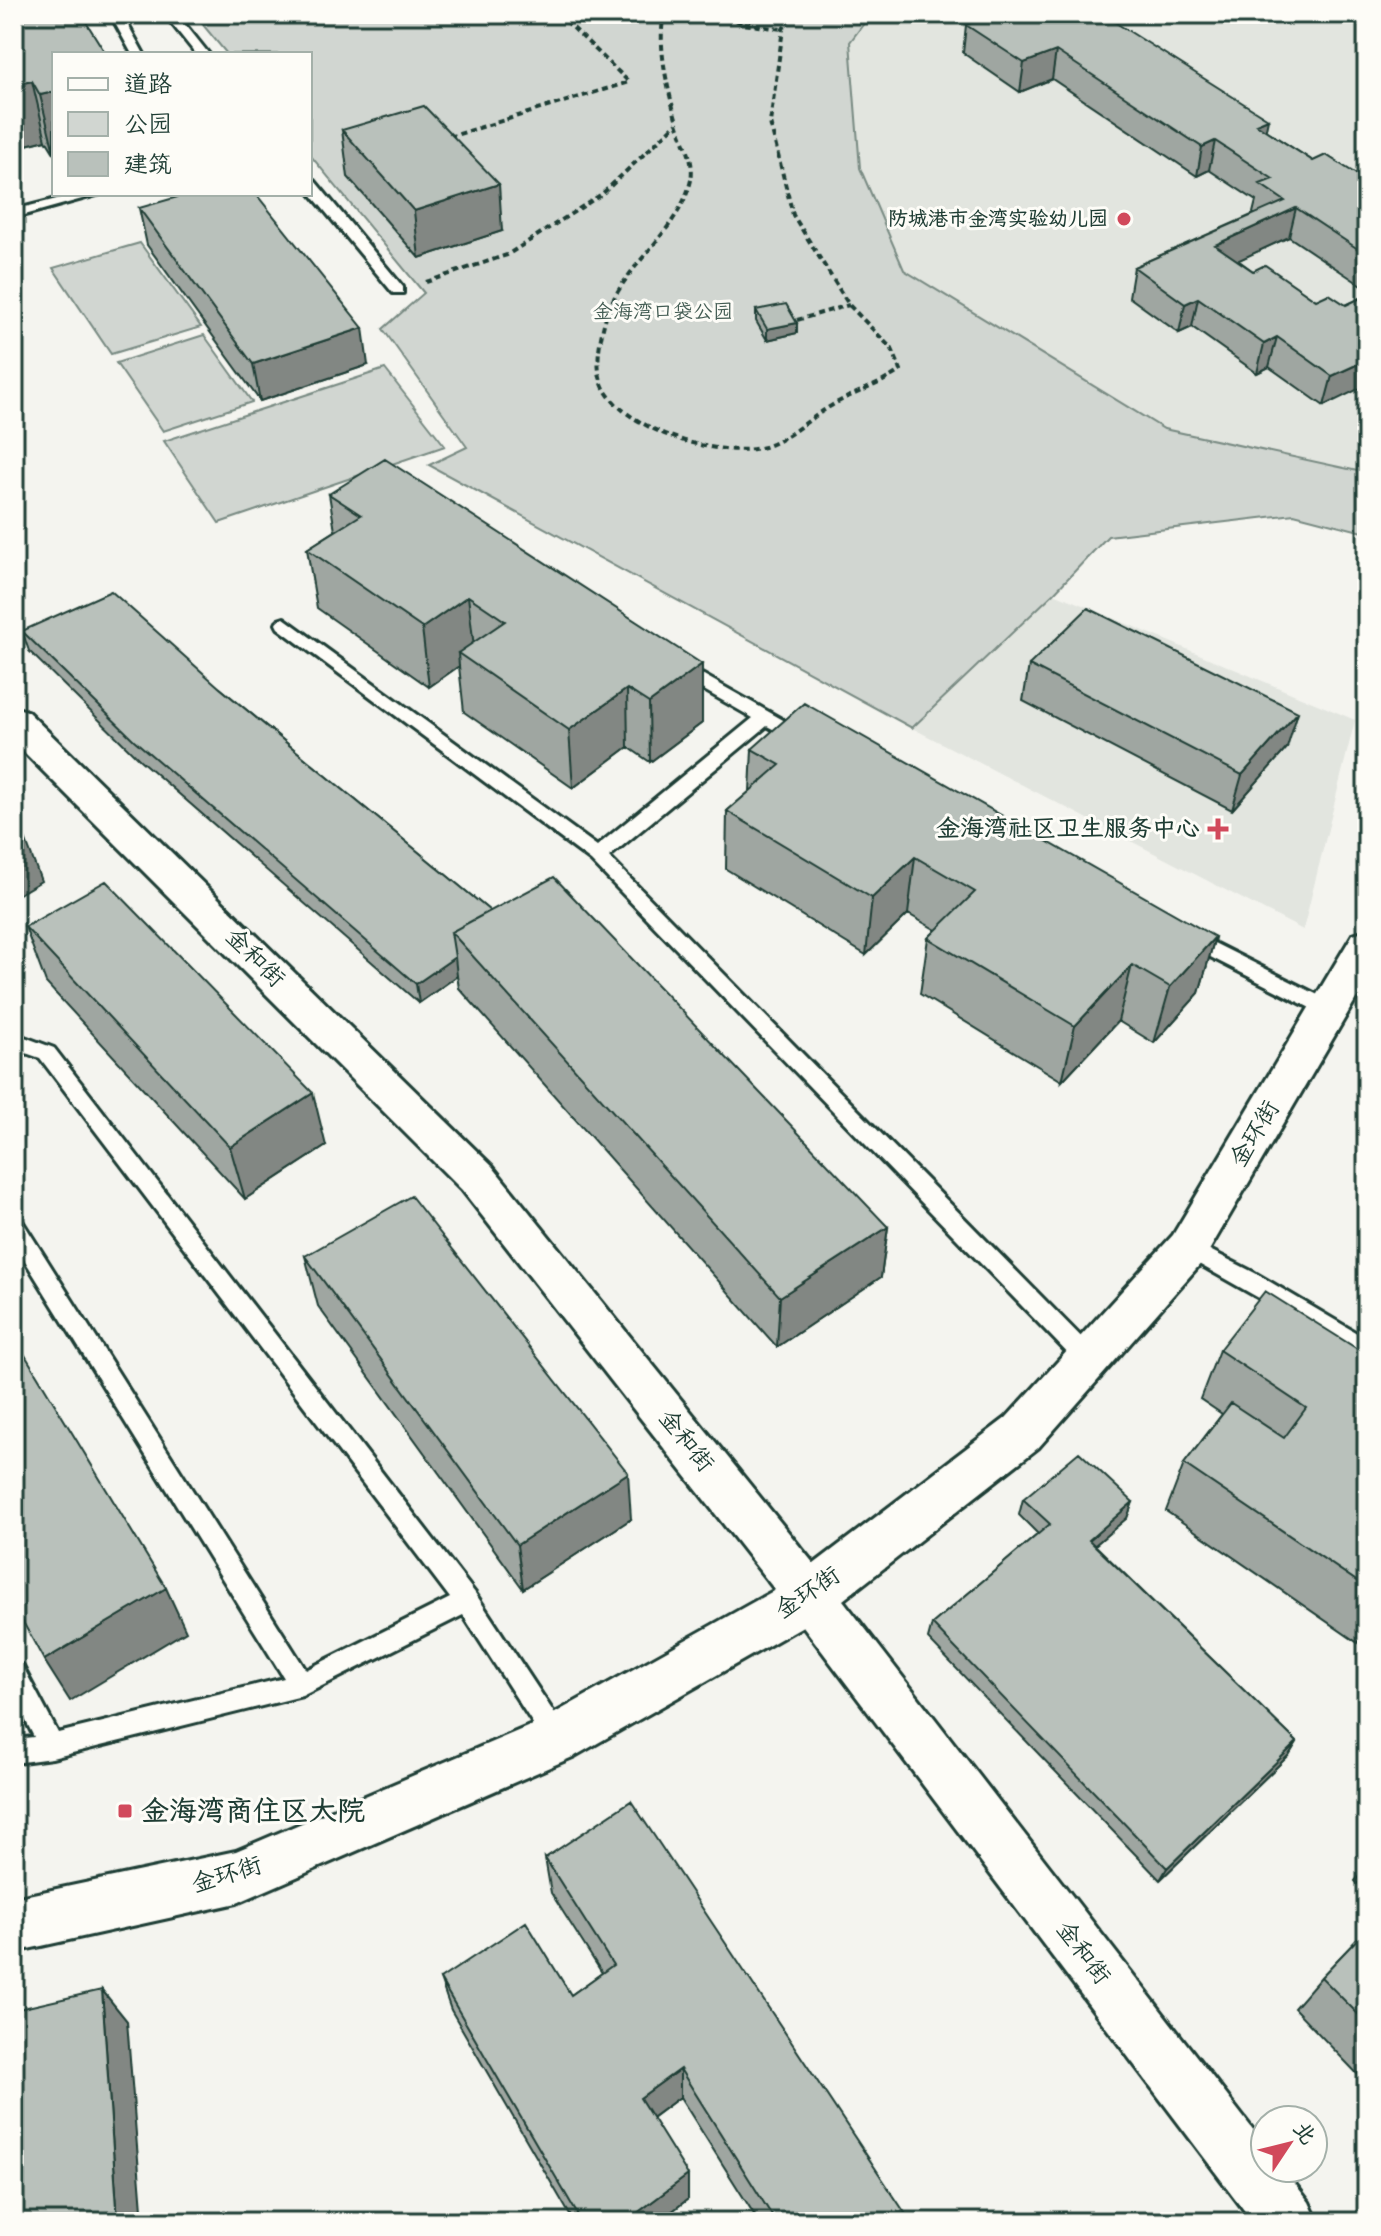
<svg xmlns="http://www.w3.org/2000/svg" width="1381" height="2236" font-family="'Architects Daughter','LXGW WenKai TC',sans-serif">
	<rect width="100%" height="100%" fill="#f4f4ef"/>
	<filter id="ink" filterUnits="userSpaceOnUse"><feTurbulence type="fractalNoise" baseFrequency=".0125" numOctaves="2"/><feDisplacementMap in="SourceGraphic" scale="16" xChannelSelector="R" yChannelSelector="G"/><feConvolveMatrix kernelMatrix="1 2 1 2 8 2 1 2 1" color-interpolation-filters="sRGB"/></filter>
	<g filter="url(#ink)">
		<path fill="#e2e5df" d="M871 14H1367V473L1164 429 904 270 860 168 850 42Z
			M1054 593 1355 720 1303 930 912 728Z"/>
		<path fill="#d1d6d1" stroke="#788a82" stroke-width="2" d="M194 14H871L850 42 860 168 904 270 1164 429 1367 473V533L1294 514 1108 536 1054 593 912 728 429 465 467 447 383 329 424 293 310 155V54H227Z
			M140 243 201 327 111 354 53 268Z
			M204 335 252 402 163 431 116 363Z
			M385 369 445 446 219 523 164 441Z"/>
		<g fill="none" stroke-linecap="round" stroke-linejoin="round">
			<g stroke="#1f3d34" stroke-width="6">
				<path id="lane" d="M110 14H122L144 54H132Z
					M164 14H177L209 54H196Z
					M310 180 315 181 403 287V293H393L310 193Z
					M76 194H100L14 218V210Z
					M284 618 597 846 753 718 674 673 671 669 674 665H686L808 734 811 738 802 744 767 726 609 857 1096 1352 1099 1359 1096 1366 1088 1368 1080 1366 591 861 278 628 276 624 278 620Z
					M1190 931 1336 1004 1339 1009 1336 1014H1322L1183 943 1181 938Z
					M14 1033 54 1048 475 1593 566 1731 569 1739 566 1747 557 1751 548 1747 463 1615 302 1696 52 1758 14 1763V1739L34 1737 14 1697V1662L22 1665 58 1733 284 1678 14 1243V1216L21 1219 306 1670 450 1598 40 1058 14 1049Z
					M1188 1239 1255 1273 1367 1339V1359L1181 1254 1178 1248 1181 1242Z"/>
			</g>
			<g stroke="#1f3d34" stroke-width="6">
				<path id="street" d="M14 707 27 711 492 1166 814 1564 1006 1418 1173 1235 1353 934 1367 930V980L1203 1261 1038 1448 843 1600 1265 2145V2168H1283L1309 2202 1318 2222H1253L803 1626 575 1756 237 1903 14 1952V1898L236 1851 539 1722 775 1590 462 1190 14 742Z"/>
			</g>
			<path stroke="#1f3d34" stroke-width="4" stroke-dasharray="6 4" stroke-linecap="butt" d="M664 14C657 47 668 90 677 122 683 142 695 159 691 180 678 236 618 267 604 324 599 344 594 371 605 390 629 431 719 459 764 447 789 439 808 419 831 406 854 392 879 386 901 370L892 349 849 305 793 215 770 123 783 29 792 14
				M736 20 742 24 783 29
				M449 137 629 82 564 19 566 14
				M426 282 507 255 602 194 677 123
				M797 320 849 305"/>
			<use href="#lane" fill="#fdfcf7" fill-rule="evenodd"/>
			<use href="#street" fill="#fdfcf7" fill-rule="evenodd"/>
		</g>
		<path fill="#9fa6a1" stroke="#1f3d34" stroke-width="2" d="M14 14 54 54V153L46 140 14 148Z
			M728 14H758L750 21Z
			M994 14 1266 131 1313 161 1367 181V289L1289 237 1238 260 1253 271 1316 300 1346 305 1367 295 1324 406 1269 367 1257 373 1192 327 1179 333 1129 297 1134 267 1254 214 1253 213 1256 201 1209 170 1197 176 1052 79 1020 92 963 53 966 25Z
			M342 130 502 231 419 258 348 177Z
			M139 208 368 365 260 401 147 245Z
			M756 310 797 323V333L767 340 756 321Z
			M329 494 702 723 650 762 628 747 573 788 464 712 459 666 429 687 317 608 307 549 335 531Z
			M22 631 220 688 490 911 888 1227 881 1277 777 1347 459 988 457 976 419 1003 140 760 29 651Z
			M1029 665 1287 748 1232 810 1023 701Z
			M752 749 1215 937 1199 993 1154 1043 1118 1021 1062 1081 920 994 928 938 936 930 908 914 866 955 726 869 727 811 750 791Z
			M25 927 326 1146 245 1199 46 983Z
			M305 1256 631 1519 523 1589 318 1306Z
			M1219 1350 1367 1355V1629L1358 1643 1166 1511 1184 1464 1222 1414 1200 1399Z
			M1023 1499 1133 1502 1127 1518 1095 1545 1297 1742 1289 1755 1160 1880 928 1639 932 1624 1038 1534 1019 1515Z
			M545 1858 911 2222H759L680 2097 652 2118 688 2199 658 2222H574L451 2010 440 1979 571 1995 602 1973 551 1893Z
			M1367 1867V1893L1355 1881Z
			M1367 1929V2084L1294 2008 1321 1977Z"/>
		<path fill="#828783" stroke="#1f3d34" stroke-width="2" d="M750 14H758L750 21Z
			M1056 51 1052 79 1020 92 1024 63Z
			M32 81 46 140 14 148V85Z
			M54 92V152L40 95Z
			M1268 119 1262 148 1256 124Z
			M1215 141 1209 170 1197 176 1202 147Z
			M499 184 502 231 419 258 414 211Z
			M1296 208 1289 237 1209 274 1215 245Z
			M1198 298 1192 327 1179 333 1185 304Z
			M797 323V333L767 340V329Z
			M363 328 368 365 260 401 253 364Z
			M1277 337 1269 367 1257 373 1264 344Z
			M1367 360V385L1324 406 1332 376Z
			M468 596 475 656 458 653 459 666 429 687 422 628Z
			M702 664V723L650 762 649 703Z
			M627 689 628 747 573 788 569 730Z
			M1298 712 1287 748 1232 810 1242 775Z
			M20 825 41 881 14 897V829Z
			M915 857 908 914 866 955 872 898Z
			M1215 937 1199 993 1154 1043 1170 987Z
			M455 957 457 976 419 1003 416 984Z
			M1132 965 1118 1021 1062 1081 1075 1026Z
			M313 1093 326 1146 245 1199 230 1147Z
			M888 1227 881 1277 777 1347 780 1297Z
			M628 1473 631 1519 523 1589 517 1545Z
			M1133 1502 1127 1518 1083 1555 1089 1540Z
			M166 1588 186 1631 70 1701 44 1660Z
			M1297 1742 1289 1755 1160 1880 1167 1868Z
			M102 1990 127 2021 143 2222H118Z
			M680 2069V2097L642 2125 640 2098Z
			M688 2175V2199L658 2222H625Z"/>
		<path fill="#b9c1bb" stroke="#1f3d34" stroke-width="2" d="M14 14H81L106 54H54V92L40 95 32 81 14 85Z
			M994 14H1082L1093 21 1105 16 1268 119 1256 124 1313 161 1326 155 1367 181V255L1296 208 1215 245 1253 271 1265 265 1316 300 1329 294 1346 305 1367 295V360L1332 376 1277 337 1264 344 1198 298 1185 304 1134 267 1285 201 1260 184 1273 179 1215 141 1202 147 1056 51 1024 63 966 25Z
			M424 106 499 184 414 211 342 130Z
			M188 194H256L363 328 253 364 139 208Z
			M786 304 797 323 767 329 756 310Z
			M385 459 702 664 649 703 627 689 569 730 458 653 505 621 468 596 422 628 307 549 361 515 329 494Z
			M111 591 220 688 490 911 451 932 455 957 416 984 134 740 22 631Z
			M1088 608 1298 712 1242 775 1029 665Z
			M804 703 1215 937 1170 987 1132 965 1075 1026 928 938 975 892 915 857 872 898 727 811 780 765 752 749Z
			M14 818 20 825 14 829Z
			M554 877 888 1227 780 1297 451 932Z
			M106 881 313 1093 230 1147 25 927Z
			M411 1196 628 1473 517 1545 305 1256Z
			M1265 1291 1367 1355V1588L1184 1464 1231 1403 1284 1438 1306 1408 1219 1350Z
			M14 1337 166 1588 44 1660 14 1606Z
			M1079 1452 1133 1502 1089 1540 1297 1742 1167 1868 932 1624 1050 1524 1023 1499Z
			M631 1801 911 2222H776L680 2069 640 2098 688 2175 625 2222H582L440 1979 526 1922 571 1995 613 1965 545 1858Z
			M1367 1929V2023L1321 1977Z
			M102 1990 118 2222H14V2010Z"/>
	</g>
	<g fill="#d1495b" stroke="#fdfcf7" stroke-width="3">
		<circle cx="1124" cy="219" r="8"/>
		<path d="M1214 817h8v8h8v8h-8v8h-8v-8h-8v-8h8z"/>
		<rect x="117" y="1803" width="16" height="16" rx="4"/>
	</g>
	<g text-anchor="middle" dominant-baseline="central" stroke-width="6" stroke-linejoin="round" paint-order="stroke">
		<g font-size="20" font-weight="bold" fill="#1f3d34" stroke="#fdfcf7" text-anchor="end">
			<text x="1108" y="219">防城港市金湾实验幼儿园</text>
		</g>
		<g font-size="20" fill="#435c53" stroke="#fdfcf7">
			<text x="663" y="312">金海湾口袋公园</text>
		</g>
		<g font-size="24" font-weight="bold" fill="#1f3d34" stroke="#fdfcf7" text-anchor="end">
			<text x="1200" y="829">金海湾社区卫生服务中心</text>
		</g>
		<g font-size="24" fill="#1f3d34" stroke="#fdfcf7">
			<text transform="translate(255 958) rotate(45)">金和街</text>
			<text transform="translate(1255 1134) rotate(-59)">金环街</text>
			<text transform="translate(686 1441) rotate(51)">金和街</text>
			<text transform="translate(808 1593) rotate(-34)">金环街</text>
			<text transform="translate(227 1875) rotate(-17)">金环街</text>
			<text transform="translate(1083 1953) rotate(53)">金和街</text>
		</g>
		<g font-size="28" font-weight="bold" fill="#1f3d34" stroke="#fdfcf7" text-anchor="start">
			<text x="141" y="1811">金海湾商住区大院</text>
		</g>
	</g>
	<rect width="1381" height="2236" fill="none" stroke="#fdfcf7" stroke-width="48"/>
	<rect x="24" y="24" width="1333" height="2188" fill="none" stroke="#1f3d34" stroke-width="3" filter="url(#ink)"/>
	<rect x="52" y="52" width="260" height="144" fill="#fdfcf7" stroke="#a4b0a9" stroke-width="2"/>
	<rect x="68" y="78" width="40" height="12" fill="#fdfcf7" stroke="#a4b0a9" stroke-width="2"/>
	<text x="124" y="92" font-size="24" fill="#1f3d34">道路</text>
	<rect x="68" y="112" width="40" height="24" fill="#d1d6d1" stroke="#a4b0a9" stroke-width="2"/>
	<text x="124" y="132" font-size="24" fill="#1f3d34">公园</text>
	<rect x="68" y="152" width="40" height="24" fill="#b9c1bb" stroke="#a4b0a9" stroke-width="2"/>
	<text x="124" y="172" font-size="24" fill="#1f3d34">建筑</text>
	<g transform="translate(1289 2144) rotate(55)"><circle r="38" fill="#fdfcf7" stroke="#a4b0a9" stroke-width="2"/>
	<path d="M0-6L14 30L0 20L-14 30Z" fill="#d1495b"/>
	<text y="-12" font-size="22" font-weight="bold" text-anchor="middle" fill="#1f3d34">北</text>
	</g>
</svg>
